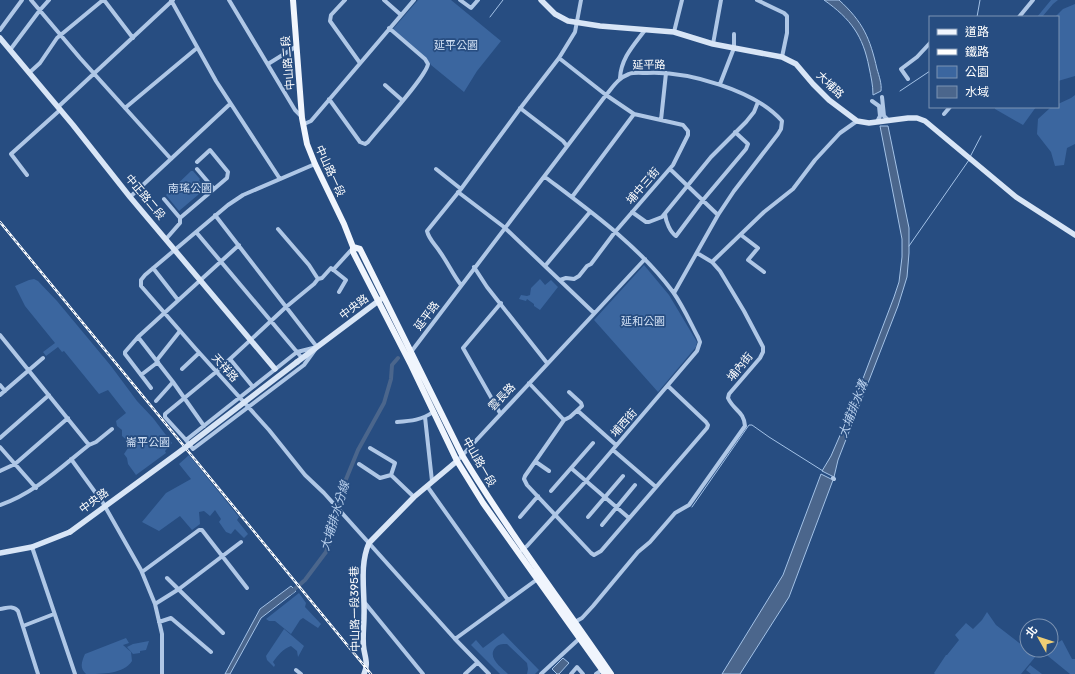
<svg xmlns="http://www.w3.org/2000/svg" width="1075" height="674" font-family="Rubik,'Noto Sans TC',sans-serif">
	<rect width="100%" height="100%" fill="#274d81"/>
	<path fill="#3b669f" d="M418 0H451L501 41 477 71 464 92 431 65 430 63 393 29Z
		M1051 0H1058L1053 4 1042 17H1037Z
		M1075 4V76L1058 81V17H1055L1063 9Z
		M1075 95V144L1067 148 1064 165 1055 166 1051 152 1037 134 1038 119 1050 108 1058 107V104L1071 98Z
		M995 107H1036L1023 125 995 109Z
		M191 171H193L200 179 199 180 205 189 179 211 166 195Z
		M644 265 669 295 697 342 696 347 658 392 594 320Z
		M34 279 38 281 57 301 111 366 137 401 153 418 172 443 165 451 166 453 136 475 128 464 127 458 124 454 128 448 129 442 122 436V430L117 426 116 421 126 413 108 390 99 394 64 351 62 352 58 347 46 356 43 352 55 343 25 306 15 286 29 280Z
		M540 279 545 285 551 280 558 287 540 310 534 306V304L527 299 526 301 519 299 521 295 527 296 530 295 531 288Z
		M189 455 239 517 237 520 248 534 244 538 235 529 231 534 226 532 219 522 221 519 215 510 210 516 204 511 199 512 200 524 192 530 180 516 159 531 142 522 166 493 191 479 179 464Z
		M299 593 306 603 305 607 321 624 318 628 303 618 300 620 291 634 275 621H269L266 619Z
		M987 612 996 625 1036 656 1021 674H935L934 673 946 655H947L959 640 955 635 966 623 973 629 982 620Z
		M284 629 304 646 298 657 297 651 291 646C283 649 278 655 273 662L275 665 274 667 267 660 266 656Z
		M503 633 539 670 535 674H527L528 669 527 663 507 644C502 644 498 644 495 648 487 658 502 668 508 674H500L471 645 476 640 483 648Z
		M126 638 129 643 123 645 131 652 132 661C124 674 102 674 86 674 79 668 82 661 85 654Z
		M1062 640 1072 659H1075V674H1070L1043 652 1046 650H1051V647Z
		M149 641 146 650 140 651V653L133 654 127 647 133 644Z
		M1030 665 1042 674H1031L1026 670Z"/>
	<path fill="#4b668c" stroke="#a3c2e7" d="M824 0H839C863 22 870 38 877 69 879 76 882 84 881 91L873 95C873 85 871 77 869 67 863 36 851 19 824 0Z
		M880 126H888L909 228V253L907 277 898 306 838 460 834 477 822 471 831 456 851 410 894 297 899 282 902 257V239Z
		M821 474 833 480 789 597 740 674H722L783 575Z
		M291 586 296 591 261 618 230 674H225L260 609Z
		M563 658 569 663 559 674H557L552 669Z"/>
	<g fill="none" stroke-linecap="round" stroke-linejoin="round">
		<path stroke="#a3c2e7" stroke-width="1" d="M490 17 503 0
			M977 17 980 0
			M900 91 930 71
			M970 157 981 136
			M909 246 969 160
			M692 507 749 425H752L769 437 823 471"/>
		<path stroke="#4b668c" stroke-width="4" d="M290 593 305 580 326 552 329 543 332 525 342 489 358 450 384 403 391 379 392 365 398 358"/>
		<path stroke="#afc7e6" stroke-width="4" d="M31 0 80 58 171 159
			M104 0 133 38
			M171 0 216 81 280 179
			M229 0 295 110 302 117
			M345 0 331 15 330 21 360 63
			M384 0 401 15
			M460 0 471 8 478 0
			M757 0 784 13 787 16V33L782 57
			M1019 17 1033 0
			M0 30 22 0
			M674 32 682 0
			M713 44 721 0
			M10 50 40 10 49 0
			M559 58 606 95 634 114 683 125 688 131V135L673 165 615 232 591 264 587 266 579 276 574 279 566 278 560 280
			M268 64 297 46
			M29 73 40 63 57 38 103 0
			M620 78C621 58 634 45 645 30
			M908 79 901 69 917 57 930 43
			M720 84 734 48V34
			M385 85 402 100
			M882 97 884 116 889 121
			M329 99 360 142 365 144 368 142C379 128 426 77 428 64L425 59 389 28
			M872 101 879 106 880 116 877 122
			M58 107 173 0
			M125 108 197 48
			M520 108 563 141 567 146
			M944 114 950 107
			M661 120 666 73
			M304 124 311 121 414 0
			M315 164 243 195 228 205 145 275 141 280V286L195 348 269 430 305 475 324 493 455 639 489 674
			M197 169 214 189
			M436 169 461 189
			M670 169 718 215
			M27 175 11 154 60 110
			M458 192 504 227 594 313
			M130 197 230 104
			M572 197 634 114
			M164 199 180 218
			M632 212 646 222H649L662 217 711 157 746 122 754 112 758 102
			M665 214C666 222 670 232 676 236L703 200 746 149 748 144 735 132
			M215 215 317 347
			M278 229 309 265 318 279
			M196 232 302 358
			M741 235 758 248 748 260 764 272
			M166 239 180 223V218L227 178 228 172 210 150 197 162
			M712 262 764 212 793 189 815 160 840 133 857 121
			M545 266 590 212
			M474 267 487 287 547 363
			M153 268 178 300
			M333 270 353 248
			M318 279 322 278 331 268 346 280 339 292
			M461 285C453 275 448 263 440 252 436 245 429 240 427 231L461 189 522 106 559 58 575 32 581 0
			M0 335 89 445
			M138 337 173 382 204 426
			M317 347 304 365 193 449 186 440 297 352Z
			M411 352 606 95C613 87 618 78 629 74 634 72 641 73 647 73 687 71 755 90 782 121L781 129 778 134 734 191 718 215 674 293
			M230 359 253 387
			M157 360 180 331
			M182 369 199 353
			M141 375 158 362
			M529 383 564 420 525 476 524 479 527 485 591 553 594 555 601 551 707 428 708 425 706 422 668 386
			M0 385 5 391
			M151 388 125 354V352L138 337 239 245
			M0 395 43 358
			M156 401 173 382
			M578 411 616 445
			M500 413 463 348 501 303
			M425 417 432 481
			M564 420 570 417 582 406 581 403 569 392
			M397 422C411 421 422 420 433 412
			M0 438 49 395
			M186 440 165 417V414L216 372 286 307 314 284 318 279
			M0 447 36 488
			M370 448 395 463 391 475
			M613 450 656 487
			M71 459 103 503 141 570 155 604 162 634V674
			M457 461 645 259
			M536 462 549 471
			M359 464 380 478 391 475
			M571 468 629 518
			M0 471 15 464 68 418
			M391 475 414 497
			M833 478 834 479
			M427 486 508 600
			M551 491 593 443
			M0 505C35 493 61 467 89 445L96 442 112 429
			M520 517 538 496
			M588 517 623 476
			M602 525 635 485
			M32 547 75 674
			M522 550 527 546 586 481 697 351 700 342 698 337C690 322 683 306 673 292 639 246 590 211 545 177
			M142 572 199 530H202L247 588
			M167 578 223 633
			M365 603 423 674
			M155 604 179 589 241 542
			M0 609C7 608 13 605 18 611L38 674
			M159 622 171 618 211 652
			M573 623 582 618 593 606 638 552 650 542 675 513 689 505 745 426C744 411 734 411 728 398L729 394 760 358 763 352V347L744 311 720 271 712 262 697 253
			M23 626 54 614
			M455 639 539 578
			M296 670 301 674
			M465 674 477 663
			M541 674 580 638
			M571 674 577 667 583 674
			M596 674 602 670"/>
		<path stroke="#d8e5f6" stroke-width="5.5" d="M541 0 555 14 568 21 600 26 674 32 713 44 782 57 796 64 813 84 829 100 857 121 869 123 908 118H917L925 121 1016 197 1075 235
			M0 38 73 125 130 197 275 369
			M297 362 381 299
			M0 553 32 547 70 532
			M364 674C368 665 366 660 364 650 362 640 364 627 364 616 365 592 359 566 369 543L414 497 457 461"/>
		<path stroke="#f0f5fd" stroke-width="6" d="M293 0 302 118 307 144 315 164 344 224 353 247V252L411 365 457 461 483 503 605 674
			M353 247 360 249 462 455C508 531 561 601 611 674"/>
		<g stroke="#fff" stroke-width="2.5">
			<path id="rail" d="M0 222 371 674"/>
		</g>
		<use href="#rail" stroke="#274d81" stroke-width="1" stroke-dasharray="3" stroke-linecap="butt"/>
		<path stroke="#d8e5f6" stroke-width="5.5" d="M70 532 178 453 297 362"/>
	</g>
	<g text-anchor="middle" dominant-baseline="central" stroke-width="3.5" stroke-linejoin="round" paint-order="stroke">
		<g font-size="11" fill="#d2e1f5" stroke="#274d81">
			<text x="456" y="45">延平公園</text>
			<text x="190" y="188">南瑤公園</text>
			<text x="643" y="321">延和公園</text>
			<text x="148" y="442">崙平公園</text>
		</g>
		<g font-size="11" fill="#fff" stroke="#274d81">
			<text transform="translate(288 63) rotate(-95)">中山路二段</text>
			<text transform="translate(649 65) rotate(-1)">延平路</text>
			<text transform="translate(830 85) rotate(44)">大埔路</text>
			<text transform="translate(330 171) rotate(65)">中山路一段</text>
			<text transform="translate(643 186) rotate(-49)">埔中三街</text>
			<text transform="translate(145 197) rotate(50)">中正路二段</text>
			<text transform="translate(354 307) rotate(-37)">中央路</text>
			<text transform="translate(427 316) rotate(-53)">延平路</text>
			<text transform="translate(740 367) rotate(-51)">埔內街</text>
			<text transform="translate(225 368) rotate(48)">天祥路</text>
			<text transform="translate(502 397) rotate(-46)">雲長路</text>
			<text transform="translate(624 423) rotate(-49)">埔西街</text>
			<text transform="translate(479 462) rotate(60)">中山路一段</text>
			<text transform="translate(94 501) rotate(-36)">中央路</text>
			<text transform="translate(355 609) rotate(-91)">中山路一段395巷</text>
		</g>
		<g font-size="12" font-style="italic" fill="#bad1ee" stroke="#274d81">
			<text transform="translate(853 409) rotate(-69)">大埔排水溝</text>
			<text transform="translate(335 516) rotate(-73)">大埔排水分線</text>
		</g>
	</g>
	<rect x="929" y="16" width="130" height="92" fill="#274d81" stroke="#7d94b3"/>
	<rect x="937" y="29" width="20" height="6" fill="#f0f5fd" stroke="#7d94b3"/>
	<text x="965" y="36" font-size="12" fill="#ffffff">道路</text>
	<rect x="937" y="49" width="20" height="6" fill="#ffffff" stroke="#7d94b3"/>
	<text x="965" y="56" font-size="12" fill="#ffffff">鐵路</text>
	<rect x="937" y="66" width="20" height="12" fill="#3b669f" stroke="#7d94b3"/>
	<text x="965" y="76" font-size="12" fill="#ffffff">公園</text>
	<rect x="937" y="86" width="20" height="12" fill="#4b668c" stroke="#7d94b3"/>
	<text x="965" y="96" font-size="12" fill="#ffffff">水域</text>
	<g transform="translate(1039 638) rotate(309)"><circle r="19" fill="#274d81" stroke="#7d94b3"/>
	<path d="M0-3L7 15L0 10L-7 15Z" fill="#efce75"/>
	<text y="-6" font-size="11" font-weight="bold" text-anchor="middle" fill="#ffffff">北</text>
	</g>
</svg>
